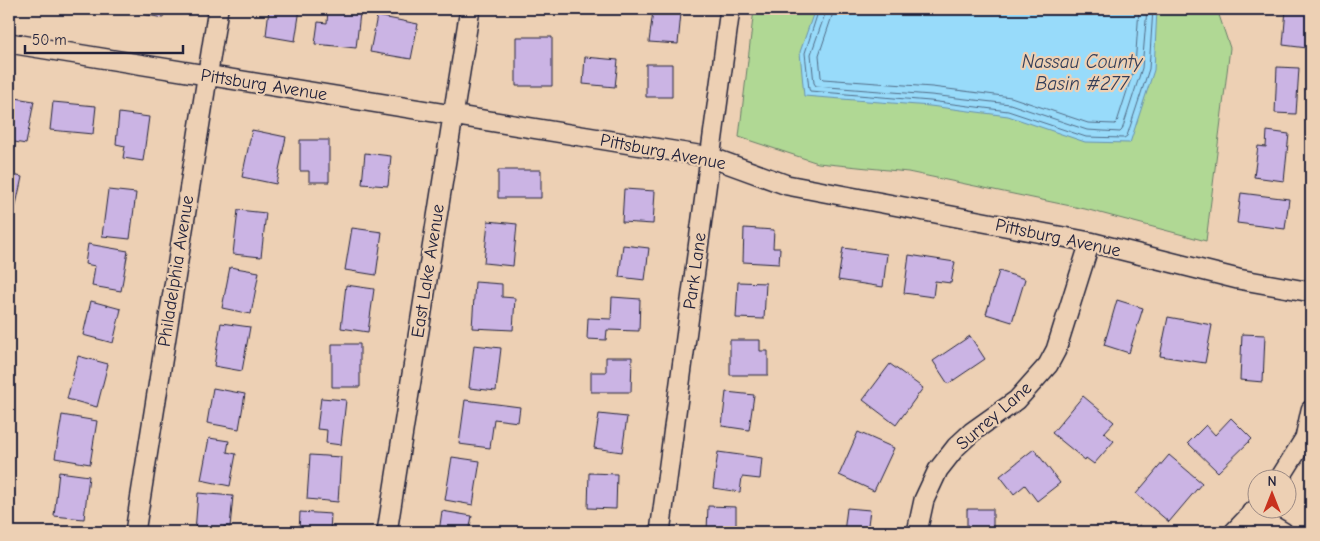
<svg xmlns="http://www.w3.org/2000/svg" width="1320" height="541" font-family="'Comic Neue',sans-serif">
	<rect width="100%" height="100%" fill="#edd0b4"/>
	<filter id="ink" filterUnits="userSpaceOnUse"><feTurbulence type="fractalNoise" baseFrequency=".02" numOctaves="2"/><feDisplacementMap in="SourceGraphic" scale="10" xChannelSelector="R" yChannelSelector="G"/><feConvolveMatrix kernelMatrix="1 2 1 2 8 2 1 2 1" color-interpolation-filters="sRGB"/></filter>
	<g filter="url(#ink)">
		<path fill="#b0d894" stroke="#697d68" d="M754 9H1217L1230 48 1206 241 1085 209 908 172 818 163 739 137Z"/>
		<path fill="#98dbfa" stroke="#6991ae" d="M815 9H1157L1154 70 1130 143 1085 142 1008 116 930 106 804 96 800 52Z"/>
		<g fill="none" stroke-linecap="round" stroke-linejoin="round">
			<path stroke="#516c87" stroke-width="1" d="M819 9 805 53 809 89 810 91 930 101 1008 111 1086 137 1124 138 1127 136 1149 69 1153 9
				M825 9V14L811 54 814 83 816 86 931 95 1010 104 1087 130 1120 132 1122 130 1142 68 1147 9
				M833 9 832 16 819 55 821 77 823 79 932 87 1011 97 1088 123 1115 124 1117 122 1135 66 1139 9"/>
		</g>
		<path fill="#cbb4e4" stroke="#22223b" d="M93 9H114L113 13Z
			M138 9H164L163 18 137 13Z
			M269 9H300L295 41 266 36Z
			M1286 9H1311L1307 48 1283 45Z
			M328 10 360 13 356 48 315 44 318 22 327 23Z
			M653 11 681 13 678 44 649 42Z
			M377 16 418 24 411 59 370 52Z
			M516 37H552V86H516Z
			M585 57 618 60 615 87 583 84Z
			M646 64H672V97H646Z
			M1277 67 1299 68 1296 114 1275 113Z
			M9 97 34 101 26 144 9 141Z
			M53 102 96 106 93 134 50 130Z
			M119 113 149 117 143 161 123 158 125 146 116 144Z
			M252 130 286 137 276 184 242 177Z
			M1267 131 1289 134 1284 181 1254 177 1258 146 1266 147Z
			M300 140H329V182H309V171H300Z
			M365 153 391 156 388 186 362 184Z
			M498 170H541V198H498Z
			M9 174 22 177 13 219 9 218Z
			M624 189 655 191 653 224 622 222Z
			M108 190 136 193 130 239 102 236Z
			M1241 193 1289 199 1285 229 1237 223Z
			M238 210 266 213 261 257 233 254Z
			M488 221 517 224 513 266 484 263Z
			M352 228 382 232 376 275 345 270Z
			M744 228 774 230 773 248H780L779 264 743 262Z
			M88 244 128 251 121 291 92 286 95 266 85 264Z
			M623 245 649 248 645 280 619 277Z
			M843 248 887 254 883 287 838 280Z
			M909 255 955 262 951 283 935 281 933 297 904 293Z
			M230 267 259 272 251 314 222 308Z
			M999 271 1025 279 1012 322 986 314Z
			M475 282 502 284V297L515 298 513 330 472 328Z
			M738 282 766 283 764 319 736 318Z
			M346 285 374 289 368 332 341 328Z
			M612 297 640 299 639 331 607 330 606 340 587 339 588 318 611 319Z
			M1117 300 1143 308 1129 353 1104 345Z
			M91 301 121 309 113 343 83 335Z
			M1168 317 1212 325 1205 363 1160 356Z
			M221 323 250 327 242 371 214 366Z
			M1242 334 1265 335 1263 382 1240 380Z
			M970 336 985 359 948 384 933 361Z
			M730 340H760V351H768V375H730Z
			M332 344H360V387H332Z
			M474 345 501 348 496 391 469 388Z
			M78 356 108 364 97 407 67 399Z
			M606 357H632L631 392H591V372H606Z
			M890 364 923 388 896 425 863 400Z
			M213 388 245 394 239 429 207 423Z
			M726 392 754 395 749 430 722 426Z
			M1083 396 1114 422 1104 433 1114 441 1094 464 1086 458 1085 460 1052 433Z
			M321 398 346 400 341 445 326 443 327 430 317 429Z
			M465 400 520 407 518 422 494 419 490 448 459 444Z
			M599 414 627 417 622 452 594 448Z
			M62 415 97 421 90 464 55 458Z
			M1231 418 1252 439 1218 472 1188 443 1206 425 1215 435Z
			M858 432 894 448 874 491 839 475Z
			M209 438 229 441 227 452 236 454 230 486 201 480Z
			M1034 449 1060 483 1037 501 1025 485 1014 494 1000 476Z
			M718 452 762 458 760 479 742 477 740 492 713 488Z
			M310 455 341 457 338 502 307 499Z
			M1169 455 1202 483 1169 522 1136 494Z
			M452 457 480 461 473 505 445 500Z
			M59 472 89 476 84 519 54 516Z
			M589 473 617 474 616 509 588 508Z
			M198 493 233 496 230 527 224 526V532H195Z
			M708 506 736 507V532H707Z
			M847 508 870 510 867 532H844Z
			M967 509H993V532H967Z
			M442 511 472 516 469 532H439Z
			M300 512 331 514 330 532H299Z
			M1139 525 1151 532H1135Z"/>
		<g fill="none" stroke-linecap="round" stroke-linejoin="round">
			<g stroke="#22223b" stroke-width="22">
				<path id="street" d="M9 43 710 157 787 185 1090 242 1238 279 1311 292
					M1280 478 1305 438 1311 410
					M1251 513 1283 532
					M135 532 218 9
					M387 532 470 9
					M660 532 730 9
					M917 532 924 500 938 470 956 447 972 432 1017 400 1048 365 1056 350 1090 242
					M1234 532 1258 507"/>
			</g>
			<use href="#street" stroke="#edd0b4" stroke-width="19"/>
		</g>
	</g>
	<g text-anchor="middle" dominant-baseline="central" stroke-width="4.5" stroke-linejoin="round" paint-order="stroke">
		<g font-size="18" fill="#22223b" stroke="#edd0b4">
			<text transform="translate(264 85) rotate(9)">Pittsburg Avenue</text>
			<text transform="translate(663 152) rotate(11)">Pittsburg Avenue</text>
			<text transform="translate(1058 238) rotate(12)">Pittsburg Avenue</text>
			<text transform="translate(176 271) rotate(-81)">Philadelphia Avenue</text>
			<text transform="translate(428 271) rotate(-81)">East Lake Avenue</text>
			<text transform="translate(695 271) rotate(-82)">Park Lane</text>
			<text transform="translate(994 416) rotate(-41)">Surrey Lane</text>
		</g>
		<g font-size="19" font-style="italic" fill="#343e58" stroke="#edd0b4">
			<text x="1082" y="62">Nassau County<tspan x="1082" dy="22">Basin #277</tspan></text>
		</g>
	</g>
	<rect width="1320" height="541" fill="none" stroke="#edd0b4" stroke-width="30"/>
	<rect x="15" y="15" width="1290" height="511" fill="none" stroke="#22223b" stroke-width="2" filter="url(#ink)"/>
	<g transform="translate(1272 494)"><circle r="24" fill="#edd0b4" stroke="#9c8a84"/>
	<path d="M0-4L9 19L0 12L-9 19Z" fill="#c8321e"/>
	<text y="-8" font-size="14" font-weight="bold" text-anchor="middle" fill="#22223b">N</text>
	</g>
	<path d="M25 45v8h158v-8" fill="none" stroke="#22223b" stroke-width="2.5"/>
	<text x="32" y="45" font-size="15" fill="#22223b" stroke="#edd0b4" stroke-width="4" paint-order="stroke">50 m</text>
</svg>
